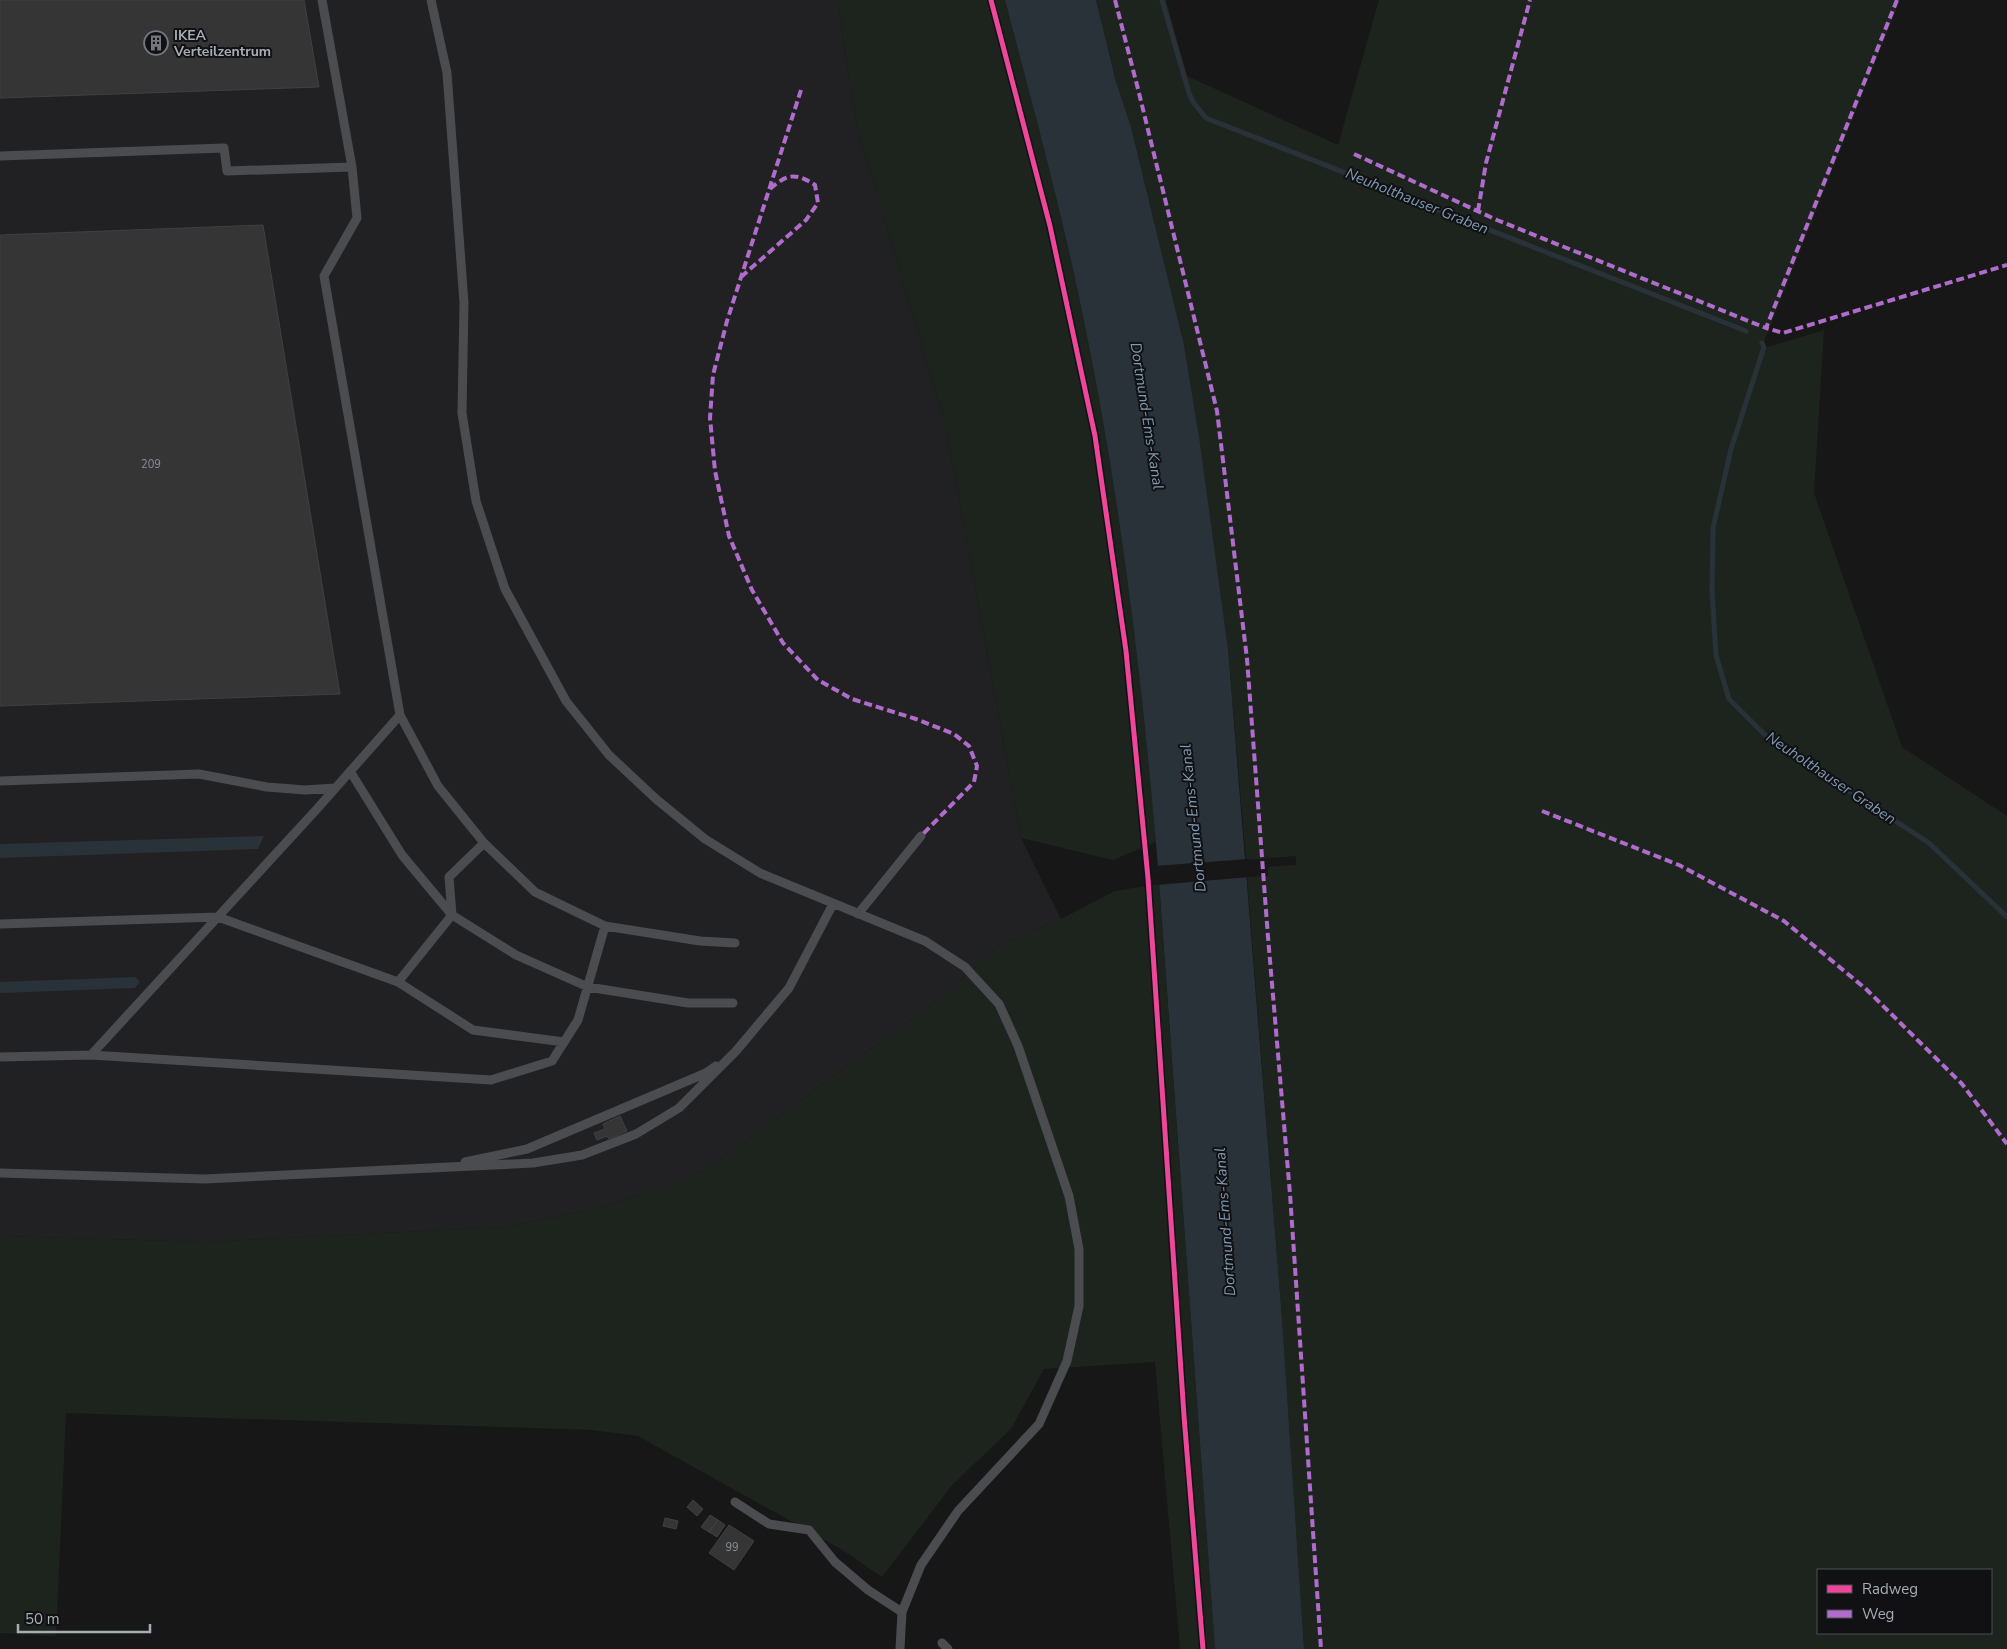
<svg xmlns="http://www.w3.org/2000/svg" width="2007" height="1649" font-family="'Nunito Sans',sans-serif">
	<rect width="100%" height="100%" fill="#171717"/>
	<path fill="#212123" d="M0 0H837L857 126 946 427 1021 838 1061 919 998 946 947 993 705 1171 604 1207 504 1227 206 1242 0 1236Z"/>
	<path fill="#1d241e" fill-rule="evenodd" d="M837 0H1005C1031 98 1058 197 1079 297 1117 477 1140 659 1156 842L1113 860 1021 838 946 427 857 126Z
		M1096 0H1166L1187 76 1338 145 1379 0H1900L1761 349 1824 330 1814 493 1902 747 2007 816V1649H1304L1282 1319 1247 877 1268 876V867L1296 865V856L1246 860 1228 649 1200 443 1184 345 1131 127 1116 82ZM1818 1570H1991V1633H1818Z
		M1159 884 1215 1649H1180L1155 1362 1044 1369 1011 1429 953 1484 882 1577 841 1549 638 1436 592 1430 66 1413 56 1636 0 1633V1236L206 1242 504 1227 604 1207 705 1171 947 993 998 946 1061 919 1115 891Z"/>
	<path fill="#2a3239" d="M1005 0H1096L1116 82 1131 127 1184 345 1200 443 1228 649 1282 1319 1304 1649H1215L1158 867C1142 675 1119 485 1079 297 1058 197 1031 99 1005 0Z
		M264 836 258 849 0 858V844Z
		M135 977 140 982 135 988 0 993V982Z"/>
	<path fill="#171717" d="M1248 859 1250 877 1156 885 1155 866Z"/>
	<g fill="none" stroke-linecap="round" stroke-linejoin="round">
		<path stroke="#2a3239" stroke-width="5" d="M1162 0 1189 93 1193 102 1206 118 1746 331
			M1762 343 1764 347 1731 449 1713 528 1712 591 1716 655 1729 699 1768 738 1929 843 2007 917"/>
	</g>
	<path fill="#353536" stroke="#3f4043" d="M0 0H304L319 87 0 98Z
		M263 225 340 694 0 706V235Z
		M620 1116 627 1131 609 1139 607 1136 597 1140 594 1133 605 1129 603 1124Z
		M693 1500 703 1509 697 1516 687 1507Z
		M710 1515 718 1520 709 1532 701 1527Z
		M665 1518 678 1521 676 1529 663 1526Z
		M718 1520 725 1525 717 1537 709 1532Z
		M729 1525 754 1541 734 1570 709 1553Z"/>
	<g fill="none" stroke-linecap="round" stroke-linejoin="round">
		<path stroke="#4b4c50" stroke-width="9" d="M431 0 447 73 464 303 462 413 476 501 505 589 566 701 609 755 656 799 705 839 760 873 925 941 965 967 999 1004 1018 1046 1069 1196 1079 1249V1306L1067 1361 1039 1424 958 1511 921 1565 902 1612 900 1649
			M0 156 224 148 227 171 352 167 322 0
			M352 167 357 218 324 276 400 715 438 786 484 843 535 892 605 926 700 941 735 943
			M350 771 402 855 452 915 516 955 588 987 688 1003H733
			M0 781 199 774 267 787 305 790 335 788
			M858 914 921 836
			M0 924 218 917 398 982 473 1030 564 1042
			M398 982 452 915 449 877 484 843
			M91 1055 491 1080 552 1061 578 1020 605 926
			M0 1057 91 1055 316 810 400 715
			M465 1162 527 1149 706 1073 716 1066
			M0 1173 205 1179 533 1163 582 1155 636 1134 679 1108 736 1051 789 988 833 904
			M735 1502 769 1524 809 1530 835 1562 868 1590 902 1612
			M942 1643 948 1649"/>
		<path stroke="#b06ccc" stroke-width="4" stroke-dasharray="8 4" stroke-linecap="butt" d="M1115 0 1138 89 1217 411 1247 659 1268 937 1290 1194 1321 1649
			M1897 0 1766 328 1783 333 2007 265
			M801 90 727 321 713 375 710 418 715 471 729 536 752 590 783 643 818 680 852 699 916 719 954 734 969 746 977 766 974 782 921 836
			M1354 154 1497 220 1766 328
			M1478 211 1486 163 1530 0
			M741 277 806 220 818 203 815 185C795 172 787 174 770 189
			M1542 811 1679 865 1784 921 1866 989 1962 1084 2007 1144"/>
		<g stroke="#111113" stroke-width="8">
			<path id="cycleway" d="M991 0 1050 226 1095 436 1126 651 1148 878 1184 1416 1203 1649"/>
		</g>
		<use href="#cycleway" stroke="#ed469a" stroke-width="5"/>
	</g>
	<defs>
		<g id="building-ring" transform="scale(1.25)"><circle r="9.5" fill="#111113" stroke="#757880" stroke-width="1.5"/><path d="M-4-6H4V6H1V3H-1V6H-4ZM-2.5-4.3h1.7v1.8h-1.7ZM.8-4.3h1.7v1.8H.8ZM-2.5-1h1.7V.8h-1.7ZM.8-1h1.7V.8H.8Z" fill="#757880"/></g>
	</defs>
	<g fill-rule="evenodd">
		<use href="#building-ring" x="156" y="43"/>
	</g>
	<g text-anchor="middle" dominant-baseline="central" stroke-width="4" stroke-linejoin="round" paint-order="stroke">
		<g font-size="11" fill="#8b8f98">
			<text x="151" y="464">209</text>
			<text x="732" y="1547">99</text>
		</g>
		<g font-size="14" font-weight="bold" fill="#a8adb8" stroke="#111113" text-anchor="start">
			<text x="174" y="35">IKEA<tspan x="174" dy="16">Verteilzentrum</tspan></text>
		</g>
		<g font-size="15" font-style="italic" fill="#7f9bb3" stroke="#111113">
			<text transform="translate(1417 201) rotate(22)">Neuholthauser Graben</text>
			<text transform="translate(1147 416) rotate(81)">Dortmund-Ems-Kanal</text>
			<text transform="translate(1831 778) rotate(34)">Neuholthauser Graben</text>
			<text transform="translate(1193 818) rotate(-96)">Dortmund-Ems-Kanal</text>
			<text transform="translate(1225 1222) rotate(-94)">Dortmund-Ems-Kanal</text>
		</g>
	</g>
	<rect x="1817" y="1569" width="175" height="65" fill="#111113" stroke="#4d4f55"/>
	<rect x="1827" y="1585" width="25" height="8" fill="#ed469a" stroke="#4d4f55"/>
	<text x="1862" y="1594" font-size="15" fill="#a8adb8">Radweg</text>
	<rect x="1827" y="1610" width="25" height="8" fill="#b06ccc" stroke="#4d4f55"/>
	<text x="1862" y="1619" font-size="15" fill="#a8adb8">Weg</text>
	<path d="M18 1624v8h132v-8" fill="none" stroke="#a8adb8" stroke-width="2.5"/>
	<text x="25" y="1624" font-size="15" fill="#a8adb8" stroke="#111113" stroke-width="4" paint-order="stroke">50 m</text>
</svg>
